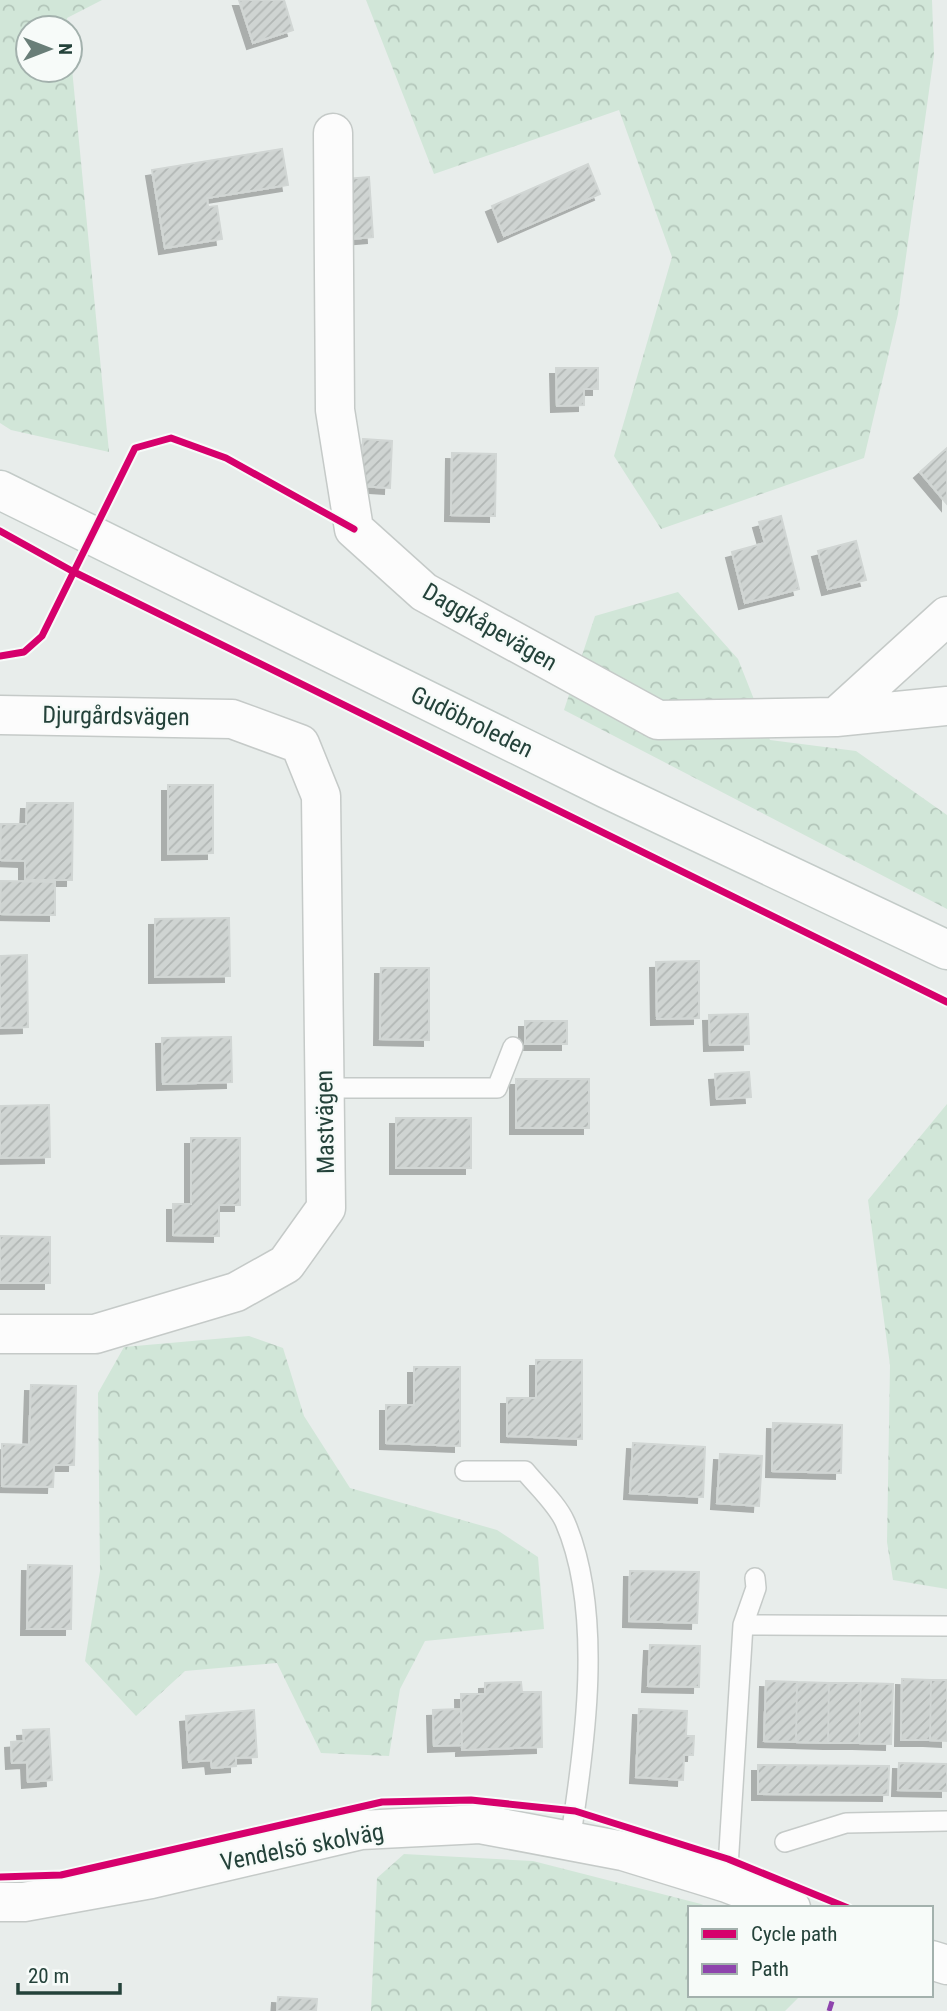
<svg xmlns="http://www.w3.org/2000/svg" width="947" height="2011" font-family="'Roboto Condensed',sans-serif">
	<defs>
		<pattern id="forest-crowns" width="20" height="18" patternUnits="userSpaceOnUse" patternTransform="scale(1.75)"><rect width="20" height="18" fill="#d1e6d8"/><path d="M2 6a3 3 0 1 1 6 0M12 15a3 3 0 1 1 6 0" fill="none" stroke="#b3c6ba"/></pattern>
		<pattern id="building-hatch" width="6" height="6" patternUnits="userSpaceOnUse" patternTransform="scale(1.75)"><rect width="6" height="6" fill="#cfd4d2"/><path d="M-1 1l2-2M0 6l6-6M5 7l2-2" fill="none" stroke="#b2b7b5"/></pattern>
		<filter id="shadow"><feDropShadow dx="-6" dy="6" stdDeviation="0" flood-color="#0004"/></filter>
	</defs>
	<rect width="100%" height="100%" fill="#e8edeb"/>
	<path fill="url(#forest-crowns)" d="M0 0H102L67 18 68 28H28V70H70V48L109 452 11 430 0 423Z
		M366 0H932L934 55 898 314 864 458 661 529 614 456 672 257 619 110 434 174Z
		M678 592 738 659 770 740 856 751 947 815V909L564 710 595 616Z
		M947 1104V1589L893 1580 887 1542 890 1365 868 1200Z
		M249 1336 283 1348 304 1416 350 1488 497 1530 538 1557 544 1629 425 1641 400 1689 389 1756 321 1753 277 1663 185 1671 136 1716 85 1661 100 1571 98 1393 124 1347Z
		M404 1854 533 1861 701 1904 710 1908H690V1995H833L798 1998 785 2011H371L377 1878Z"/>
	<path fill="url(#building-hatch)" stroke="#d1d6d4" stroke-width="2" filter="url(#shadow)" d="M239 0H284L293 30 253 43Z
		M282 149 288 185 207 198 208 207 217 206 222 239 165 248 152 170Z
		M588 164 600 194 504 236 492 206Z
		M369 177 373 237 351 239 346 179Z
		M556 368H598V389H584V405L557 406Z
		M363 439 392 441 390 488 360 486Z
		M947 448V504L920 472Z
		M452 453 496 454 495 516 451 515Z
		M781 516 799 589 745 603 732 552 765 543 759 522Z
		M856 541 866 580 828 589 818 551Z
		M168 785H213V853L168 854Z
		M27 803H73L72 880H25V861L0 860 1 824H26Z
		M1 881 55 882V915L0 914Z
		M229 918 230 976 155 977V919Z
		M27 955 28 1027 0 1028V956Z
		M699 961V1018L657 1019 656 962Z
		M381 968H429V1040L380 1039Z
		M748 1014 749 1044 710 1045 709 1015Z
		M525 1021H567V1044H525Z
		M231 1037 232 1082 163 1084 162 1038Z
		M749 1072 751 1097 717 1099 715 1074Z
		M516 1079H589V1128H516Z
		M49 1105 50 1157 0 1158V1106Z
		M396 1118H471V1168H396Z
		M191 1138H240V1205H219V1236L173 1235V1204H191Z
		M0 1236 50 1237V1283H0Z
		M536 1360H582V1439L507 1436V1398H536Z
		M414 1367H460V1446L386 1443V1405H414Z
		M31 1385 76 1386 74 1465H54L53 1487 2 1486V1444L29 1445Z
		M773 1423 842 1425 841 1473 772 1471Z
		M633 1443 705 1447 703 1497 630 1493Z
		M720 1454 762 1456 759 1506 717 1503Z
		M28 1565 72 1566 71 1629H27Z
		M630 1571 699 1572 697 1623 629 1621Z
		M650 1645 700 1646 699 1687 648 1686Z
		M902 1679 931 1680 930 1740H901Z
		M931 1680H947V1741L930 1740Z
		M766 1681 797 1682 796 1742 764 1741Z
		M521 1682 522 1692H541L542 1747 462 1750 461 1694H485V1683Z
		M797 1682 829 1683 828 1743 796 1742Z
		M829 1683H861L859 1743H828Z
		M861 1683 893 1684 891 1744 859 1743Z
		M461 1709 462 1745 434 1746 433 1710Z
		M639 1709 687 1711 686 1736H694L693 1755H684L683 1780 636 1777Z
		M254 1710 257 1757 236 1758V1766L212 1768 211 1760 189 1762 186 1716Z
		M49 1729 52 1780 28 1782 27 1762 12 1763 11 1742 24 1741 23 1730Z
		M899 1763 947 1764V1791L898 1790Z
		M758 1765 889 1766 888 1795 758 1794Z
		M278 1997 317 1999 316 2011H277Z"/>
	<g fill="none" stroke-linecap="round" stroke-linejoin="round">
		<g stroke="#c5cac8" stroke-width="22">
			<path id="service" d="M325 1088H497L513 1047
				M465 1471H525C538 1487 557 1504 565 1522 604 1612 585 1746 570 1841
				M743 1625 947 1626
				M785 1842 846 1823 947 1821
				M727 1883 743 1625 756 1588 755 1578"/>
		</g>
		<g stroke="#c5cac8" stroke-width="41">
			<path id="minor" d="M333 133 335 410 354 529 424 592 658 720 836 717 947 706
				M0 715 232 719 300 744 321 796 326 1208 286 1264 236 1292 95 1334H0
				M836 717 947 616"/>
		</g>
		<g stroke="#c5cac8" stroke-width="41">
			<path id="tertiary" d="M0 1902H24L151 1879 361 1830 480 1824 623 1851 727 1883 791 1908
				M931 1960 947 1965"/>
		</g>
		<g stroke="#c3cbc8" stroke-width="41">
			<path id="secondary" d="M0 490 607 789 947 950"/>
		</g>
		<use href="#service" stroke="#fcfcfc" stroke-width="19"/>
		<use href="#minor" stroke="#fcfcfc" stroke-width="38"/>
		<use href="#tertiary" stroke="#fcfcfc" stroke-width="38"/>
		<use href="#secondary" stroke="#fcfcfc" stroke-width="38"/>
		<path stroke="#8e44ad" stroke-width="5" stroke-dasharray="10 5" stroke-linecap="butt" d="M829 2011 834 1995"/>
		<g stroke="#f7fbf9" stroke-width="11">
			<path id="cycleway" d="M0 531 72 571 947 1002
				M0 656 24 652 42 636 135 448 171 438 226 458 354 529
				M0 1877 61 1875 382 1802 471 1800 575 1811 728 1859 848 1908"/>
		</g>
		<use href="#cycleway" stroke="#d6006c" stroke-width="7"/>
	</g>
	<g text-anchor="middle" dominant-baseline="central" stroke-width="5" stroke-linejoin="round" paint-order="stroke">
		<g font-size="24" fill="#24423a" stroke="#f7fbf9">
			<text transform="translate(490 627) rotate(30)">Daggkåpevägen</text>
			<text transform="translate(116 716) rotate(1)">Djurgårdsvägen</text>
			<text transform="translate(472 722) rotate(26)">Gudöbroleden</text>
			<text transform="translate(325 1122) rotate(-91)">Mastvägen</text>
			<text transform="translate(302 1847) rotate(-11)">Vendelsö skolväg</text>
		</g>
	</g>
	<rect x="688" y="1906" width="245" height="91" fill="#f7fbf9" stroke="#a3b1ad" stroke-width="2"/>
	<rect x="702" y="1929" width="35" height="10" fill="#d6006c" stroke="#a3b1ad" stroke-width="2"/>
	<text x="751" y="1941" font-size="21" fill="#24423a">Cycle path</text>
	<rect x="702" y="1964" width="35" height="10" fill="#8e44ad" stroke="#a3b1ad" stroke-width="2"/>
	<text x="751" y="1976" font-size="21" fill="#24423a">Path</text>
	<g transform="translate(49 49) rotate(90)"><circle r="33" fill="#f7fbf9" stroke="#a3b1ad" stroke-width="2"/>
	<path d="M0-5L12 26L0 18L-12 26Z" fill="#697e78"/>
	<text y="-10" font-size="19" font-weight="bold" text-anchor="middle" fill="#24423a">N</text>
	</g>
	<path d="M18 1983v10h102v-10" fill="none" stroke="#24423a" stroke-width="3.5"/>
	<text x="28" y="1983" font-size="21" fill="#24423a" stroke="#f7fbf9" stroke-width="5" paint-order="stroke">20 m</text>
</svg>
